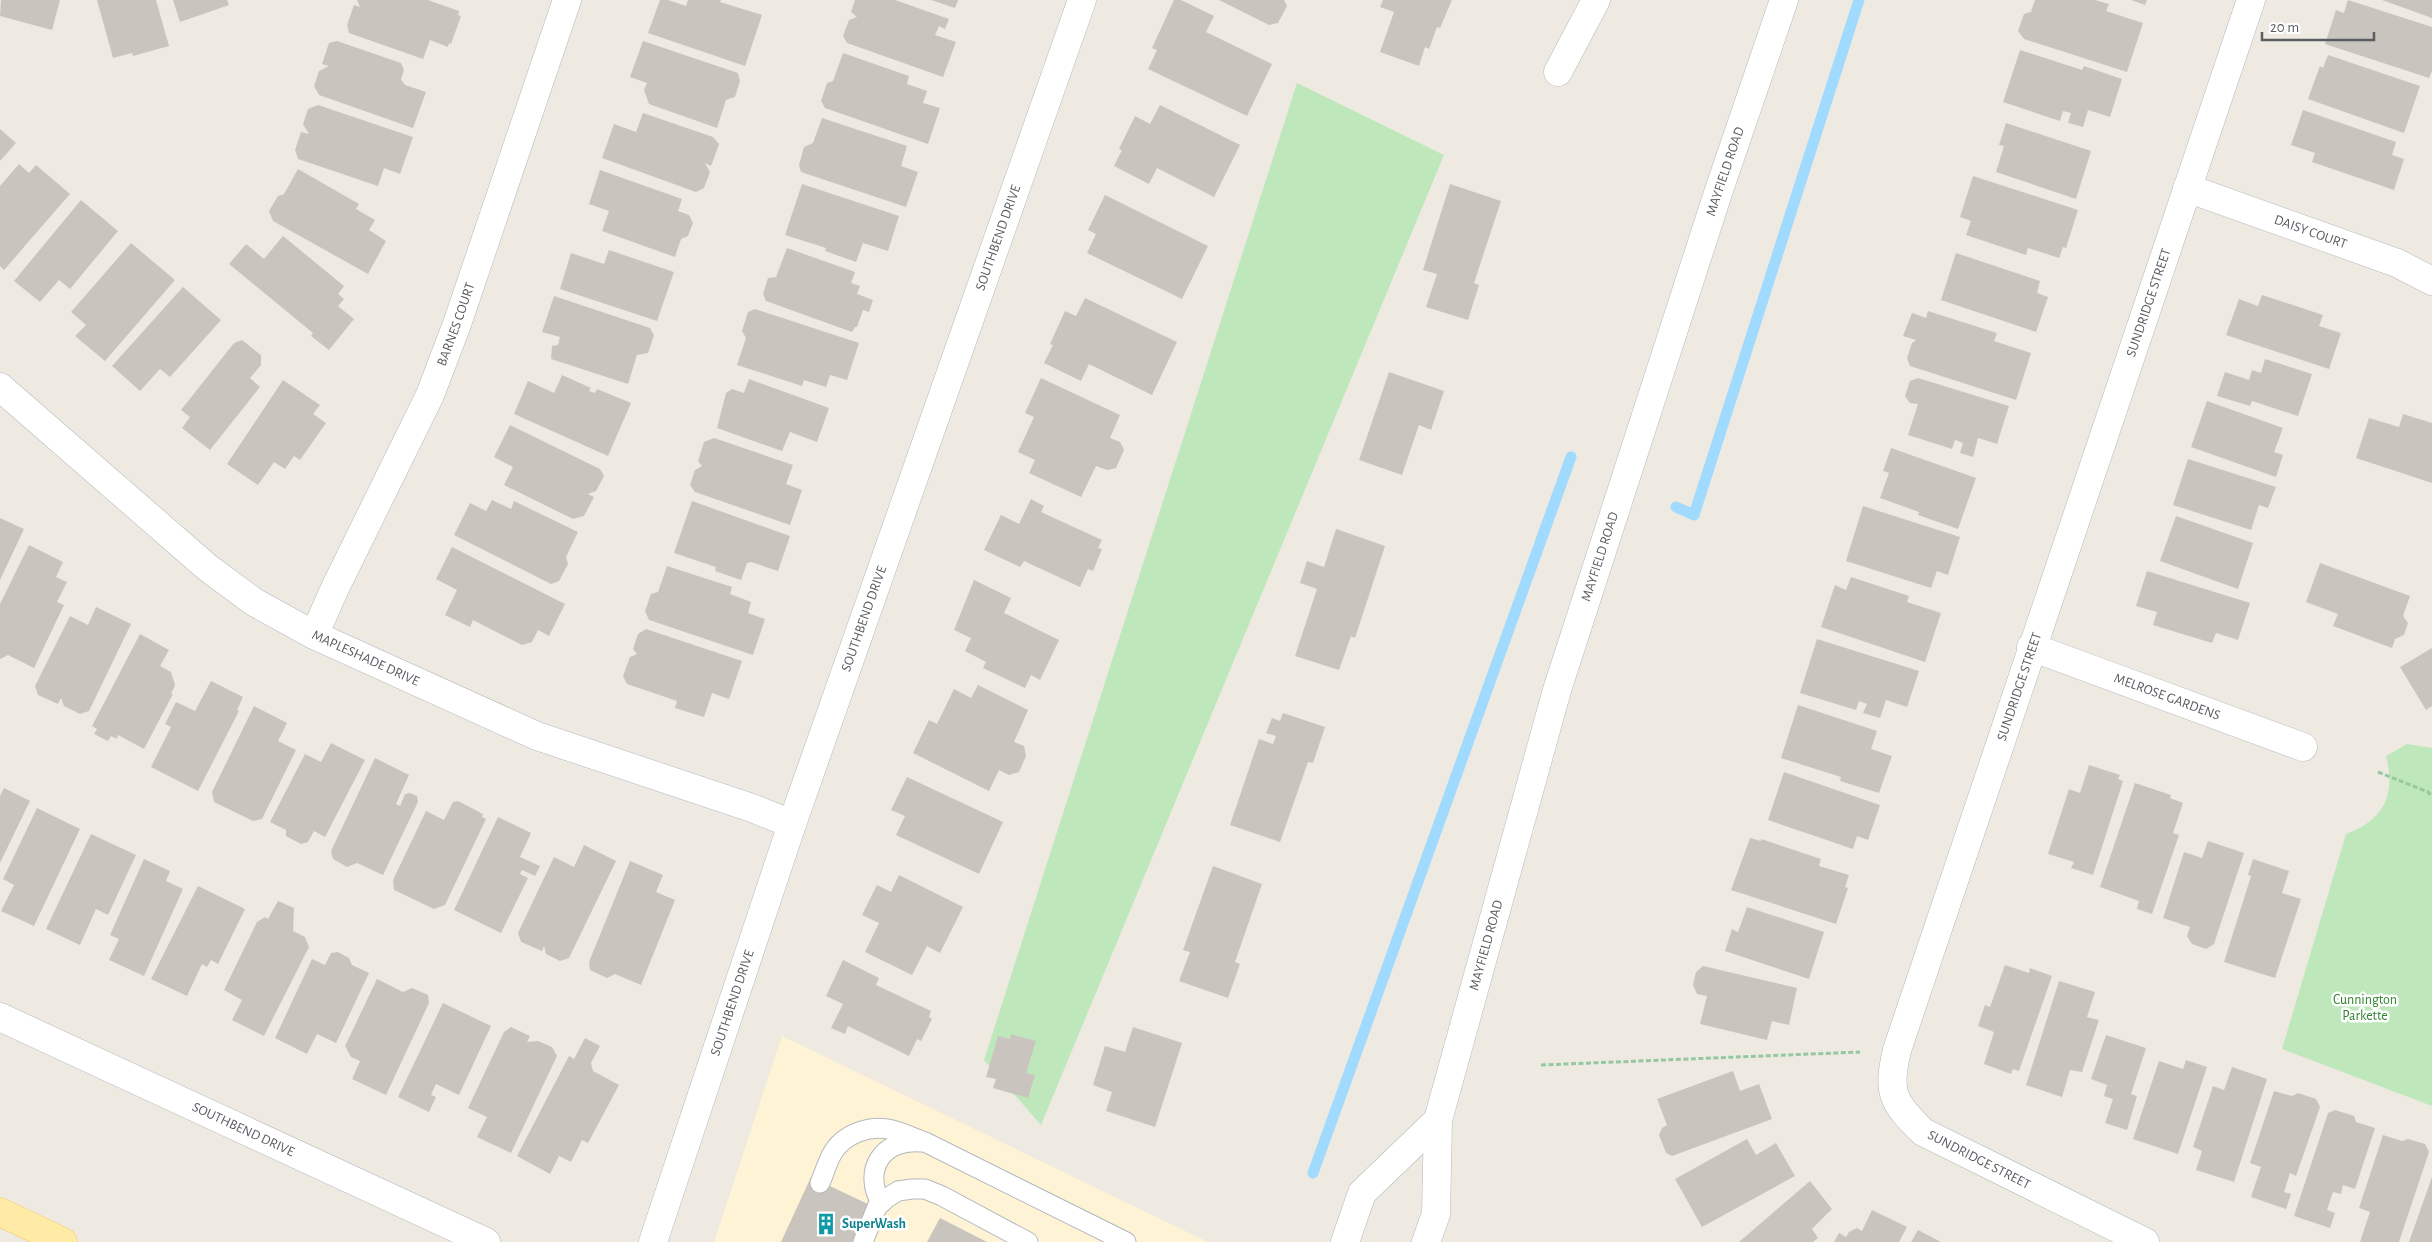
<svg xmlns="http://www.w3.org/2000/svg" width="2432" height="1242" font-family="'Alegreya Sans',sans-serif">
	<rect width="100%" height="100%" fill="#eeeae1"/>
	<path fill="#fff3d5" d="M782 1036 1208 1242H714Z"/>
	<path fill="#bfe7bc" d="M1297 83 1444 155 1041 1125 984 1060Z
		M2407 744 2432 748V1106L2282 1049 2346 834C2384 820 2396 795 2386 756Z"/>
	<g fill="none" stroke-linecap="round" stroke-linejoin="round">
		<path stroke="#a0dbff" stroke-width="11" d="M1676 507 1694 515 1859 0
			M1313 1173 1571 457"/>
	</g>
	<path fill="#c9c5be" d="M1 0H60L52 30 0 16Z
		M97 0H156L169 46 133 56 132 53 113 58Z
		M173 0H227L229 5 180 22Z
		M357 0H428L459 11 458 15 461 16 451 44 449 43 448 47 430 40 423 59 349 33 347 25 354 5 360 7Z
		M660 0H668L686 6 688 0H721L720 2 762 15 745 66 648 33Z
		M855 0H895L949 19 945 29 939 26 935 35 956 42 943 77 847 43 843 36 849 20 857 17 851 12Z
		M931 0H958L955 8Z
		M1174 0H1181L1214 16 1206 32 1272 64 1247 116 1148 69 1157 50 1152 48Z
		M1219 0H1284L1287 6 1278 23 1269 25Z
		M1383 0H1452L1440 28 1437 27 1429 49 1425 47 1419 66 1380 52 1394 12 1380 7Z
		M2035 0H2095L2109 4 2106 11 2143 23 2127 72 2024 39 2018 31 2024 14 2033 11H2031Z
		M2131 0H2147L2145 5Z
		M2348 0 2432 27V71L2429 78 2325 44 2336 10 2344 13Z
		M2382 0H2432V18Z
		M337 41 401 63 404 70 401 79 405 85 426 92 413 128 319 95 314 86 319 71 329 66 322 64 329 43Z
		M643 41 738 73 740 81 735 97 726 100 717 128 649 104 644 90 647 83 630 77Z
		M2020 50 2082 70 2084 66 2122 79 2110 117 2088 110 2083 127 2068 123 2071 113 2063 111 2060 121 2003 102Z
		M843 53 909 76 907 84 927 91 923 103 940 108 928 144 825 108 821 101 827 83 833 81Z
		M2328 55 2420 86 2404 133 2308 99 2320 66 2323 68Z
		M318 105 413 137 400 174 384 168 378 186 298 159 295 150 301 132 309 134 303 124 308 109Z
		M1160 105 1240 145 1214 197 1157 168 1149 184 1114 166 1122 150 1119 149 1135 116 1150 124Z
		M2303 110 2396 142 2392 155 2404 159 2394 190 2312 162 2315 153 2291 145Z
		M643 113 713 137 719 144 711 166 705 163 710 172 704 188 696 192 602 158 614 124 636 132Z
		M822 118 907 146 901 166 918 172 906 207 801 172 799 165 804 147 813 143Z
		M2006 123 2091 151 2076 199 1996 172 2004 146 1999 145Z
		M0 129 16 143 0 161Z
		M19 164 29 173 36 165 70 194 4 270 0 266V186Z
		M298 169 359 204 356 209 375 220 369 230 386 241 368 274 273 221 269 211 278 196 284 194Z
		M600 170 682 199 678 211 689 215 693 223 688 236 681 239 675 257 602 231 609 211 589 204Z
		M1973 176 2078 210 2066 248 2063 247 2059 258 2028 248 2026 255 1966 235 1971 221 1960 217Z
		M802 184 899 216 888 251 863 243 856 262 825 251 826 248 785 235Z
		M1450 184 1501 201 1474 283 1479 285 1468 320 1426 307 1437 274 1423 270Z
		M1105 195 1208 246 1182 299 1087 253 1096 234 1088 230Z
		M81 200 118 231 70 289 59 280 40 302 14 281Z
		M283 236 344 286 338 294 344 299 338 306 354 319 329 350 311 336 313 333 229 264 246 244 264 259Z
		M131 243 175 280 105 361 75 336 86 325 71 312Z
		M787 248 855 272 851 283 860 286 857 294 873 300 869 312 863 310 857 327H855L852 332 766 301 763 294 768 278 776 277Z
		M609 250 674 272 657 321 560 289 571 253 604 264Z
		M1956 253 2040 281 2037 293 2048 297 2036 332 1941 300Z
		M183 287 221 320 170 377 160 369 140 391 112 366Z
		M2262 295 2323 315 2319 326 2341 333 2329 369 2226 335 2239 299 2258 306Z
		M554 296 650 328 654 335 648 353 637 355 628 384 551 359 552 346 558 345 560 337 542 332Z
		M1085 298 1177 342 1152 395 1089 364 1081 381 1044 363 1053 345 1050 344 1065 311 1076 316Z
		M755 309 859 343 847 380 830 375 826 387 804 380 802 386 737 365 746 338 742 331 748 312Z
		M1928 311 1997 333 1994 341 2031 353 2016 400 1910 366 1907 358 1912 343 1916 340 1903 336 1912 313 1926 318Z
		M242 340 261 355V365L250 378 260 387 210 450 182 428 190 417 181 410 234 343Z
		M2265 359 2312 374 2298 416 2252 401 2250 406 2217 396 2225 372 2249 380 2252 370 2261 373Z
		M1389 372 1444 391 1431 430 1419 425 1402 475 1359 460Z
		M562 375 591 388 589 391 595 393 597 389 631 403 608 456 514 414 528 381 554 393Z
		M1041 378 1120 415 1110 438 1120 442 1124 450 1116 468 1107 470 1096 466 1081 497 1029 473 1035 460 1018 452 1034 417 1025 413Z
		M1918 378 2009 406 1997 444 1978 438 1973 457 1960 453 1963 443 1955 440 1952 449 1908 435 1918 404 1910 403 1905 396 1910 381Z
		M749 379 829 408 817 442 790 432 782 451 717 428 726 393 732 389 744 393Z
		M283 380 320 405 313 414 326 423 300 460 294 456 285 469 274 462 258 485 227 464Z
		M2207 401 2283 428 2274 452 2283 455 2276 477 2191 447Z
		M2403 414 2432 423V483L2356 458 2369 418 2399 427Z
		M510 425 600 469 604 476 596 491 588 494 594 497 584 516 573 519 504 485 513 467 494 457Z
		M714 438 793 465 786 484 802 490 790 525 695 492 690 485 695 470 702 466 698 461 704 442Z
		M1891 448 1976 478 1958 529 1918 515 1919 512 1880 498 1889 473 1883 471Z
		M2188 459 2276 487 2268 508 2259 505 2251 530 2173 505Z
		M1031 499 1044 506 1041 512 1102 540 1098 548 1102 549 1093 571 1088 569 1080 587 1024 561 1020 567 984 550 1001 515 1019 524Z
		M492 500 511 509 514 501 578 532 566 557 568 564 559 581 551 584 454 535 470 503 486 511Z
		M692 501 790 536 778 571 751 562 747 563 741 580 715 571 716 567 674 553Z
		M1863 506 1960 537 1948 575 1937 571 1931 588 1846 561Z
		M2176 516 2253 543 2238 589 2160 561Z
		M0 518 24 529 0 580Z
		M1336 529 1385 546 1355 638 1351 636 1339 670 1295 656 1317 589 1300 583 1307 561 1324 567Z
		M29 545 63 562 56 577 67 582 57 602 64 605 34 668 8 655 0 659V604Z
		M452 547 565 604 549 636 538 630 532 642 522 645 473 620 470 627 445 615 457 590 436 579Z
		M2320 563 2410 596 2403 616 2408 623 2404 635 2395 639 2392 648 2333 626 2338 614 2306 602Z
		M667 566 732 587 730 594 751 602 748 613 765 619 753 655 649 620 645 611 651 594 658 592Z
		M2147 571 2250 603 2238 640 2216 633 2212 643 2153 625 2157 612 2136 606Z
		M1851 577 1909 596 1907 602 1941 613 1925 662 1821 627 1835 585 1846 590Z
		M974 580 1011 598 1004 613 1059 640 1040 680 1031 675 1025 688 983 668 986 662 965 651 971 638 954 630Z
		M96 607 131 624 89 711 80 714 64 706 61 698 58 704 38 695 35 686 70 616 88 625Z
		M646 629 742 661 729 699 712 693 704 717 675 708 677 701 627 684 623 676 630 657 637 654 633 649 638 634Z
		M140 634 169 650 160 666 171 672 175 685 171 694H173L144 749 118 735 117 739 111 736 108 741 94 734 97 729 92 726Z
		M1817 639 1919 671 1907 707 1886 700 1880 718 1863 713 1867 704 1859 701 1856 710 1800 693Z
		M2432 648V706L2426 710 2400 667Z
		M211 681 243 697 237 710 239 711 198 791 151 767 171 727 165 724 176 702 195 711Z
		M978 685 1028 710 1014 742 1024 746 1026 756 1019 772 1009 775 999 770 989 791 913 753 929 720 937 724 954 689 971 698Z
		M1798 705 1877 731 1871 749 1892 756 1879 793 1840 781 1841 777 1781 758Z
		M254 706 287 723 278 741 296 750 262 819 253 821 214 802 212 792Z
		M1283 713 1325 727 1313 763 1308 762 1280 842 1230 825 1259 739 1273 744 1276 736 1266 733 1272 718 1280 721Z
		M331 743 365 760 325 837 314 831 308 842 301 844 286 836V830L270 822 305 754 321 762Z
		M375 758 409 775 396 804 400 806 405 794 410 793 417 796 418 802 383 875 357 863 347 867 333 859 331 851Z
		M2089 765 2120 775 2118 779 2123 781 2093 875 2071 868 2074 862 2048 854 2069 789 2080 793Z
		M1784 772 1880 805 1868 840 1857 836 1853 849 1768 820Z
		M907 777 1003 822 979 874 896 835 905 816 891 810Z
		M2135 783 2171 795 2170 798 2183 803 2173 833 2179 835 2152 914 2137 909 2139 901 2100 887Z
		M4 788 30 801 0 863V796Z
		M458 801 483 814 482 817 486 819 445 905 434 909 394 890 393 880 426 811 444 820 453 802Z
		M37 808 80 829 34 926 1 911 14 885 3 879Z
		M498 817 531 833 520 857 540 866 535 876 522 870 520 874 528 878 501 933 454 910Z
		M91 834 136 855 108 915 96 909 80 945 46 929Z
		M1750 838 1761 841V839L1821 859 1819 866 1849 875 1845 887 1848 888 1836 924 1731 890Z
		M2208 841 2244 853 2214 944 2206 949 2192 944 2187 936 2190 927 2163 918 2184 852 2202 858Z
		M584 845 616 861 569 958 560 961 546 954 544 946 542 951 521 942 518 933 554 857 574 867Z
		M144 859 170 871 166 881 183 889 144 976 109 960 119 939 110 935Z
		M2253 859 2289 871 2282 893 2301 899 2275 978 2224 962 2251 876 2248 875Z
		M630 861 663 875 656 892 675 900 641 985 615 974 607 978 590 970 589 962Z
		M1213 866 1262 884 1235 962 1240 964 1228 998 1179 981 1190 952 1183 950Z
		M899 875 963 907 940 953 927 946 912 975 865 952 879 923 862 915 877 885 891 892Z
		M198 886 245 909 218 964 211 960 207 967 202 964 187 996 151 979Z
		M278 901 294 908 293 931 305 937 309 947 264 1036 232 1020 242 1000 224 990 257 922 265 917 268 919Z
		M1747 907 1824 932 1809 979 1725 951 1732 929 1738 932Z
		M338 952 349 958 352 965 369 973 336 1043 317 1034 307 1054 275 1038 312 959 325 965 331 953Z
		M843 960 879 978 876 985 931 1011 929 1017 932 1019 921 1041 917 1039 909 1056 848 1026 845 1034 831 1028 843 1004 826 996Z
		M2005 965 2029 973 2030 968 2052 976 2019 1071 2013 1069 2011 1074 1984 1064 1994 1032 1978 1026 1985 1005 1990 1007Z
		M1703 966 1797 988 1789 1025 1772 1021 1767 1040 1700 1024 1707 996 1697 994 1693 985 1696 972Z
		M377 979 403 992 412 988 428 995 429 1003 386 1095 352 1079 360 1061 351 1057 345 1046Z
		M2059 981 2095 992 2087 1017 2099 1020 2082 1072 2070 1070 2062 1097 2026 1085Z
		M443 1003 491 1026 459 1095 436 1084 431 1095 436 1097 429 1112 398 1097Z
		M511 1027 530 1036 527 1042 538 1041 552 1047 557 1056 511 1153 477 1137 487 1117 468 1108 504 1032Z
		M1133 1027 1182 1043 1155 1127 1106 1111 1112 1092 1093 1085 1105 1046 1125 1052Z
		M1011 1034 1036 1041 1026 1073 1035 1075 1028 1098 993 1088 996 1079 986 1077 998 1036 1010 1039Z
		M2106 1035 2146 1048 2131 1094 2137 1096 2127 1130 2105 1123 2113 1099 2104 1096 2107 1085 2091 1079Z
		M585 1038 600 1046 591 1063 593 1071 619 1085 588 1143 582 1140 571 1162 559 1156 550 1174 517 1156 569 1056 574 1059Z
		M2186 1060 2207 1067 2178 1154 2133 1139 2159 1061 2183 1069Z
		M2232 1067 2267 1079 2234 1182 2196 1170 2202 1151 2193 1147 2213 1086 2224 1090Z
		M1733 1071 1740 1091 1759 1084 1772 1119 1672 1156 1666 1153 1659 1135 1662 1128 1667 1125 1657 1099Z
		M2274 1091 2292 1096 2298 1093 2316 1099 2320 1107 2296 1176 2290 1173 2284 1192 2291 1194 2286 1209 2251 1197 2261 1167 2250 1163Z
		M2335 1110 2354 1116 2356 1122 2375 1128 2355 1189 2343 1185 2341 1194 2333 1192 2327 1210 2335 1213 2330 1228 2294 1216 2328 1113Z
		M2383 1135 2402 1141 2408 1139 2425 1144 2429 1152 2399 1242H2360L2370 1212 2359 1208Z
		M1747 1139 1756 1155 1776 1143 1795 1176 1702 1227 1675 1179Z
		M811 1177 872 1206 854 1242H781Z
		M2432 1177V1242H2409Z
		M1810 1181 1832 1209 1812 1229 1818 1238 1813 1242H1739Z
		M1872 1210 1907 1227 1899 1242H1834L1839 1233 1846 1237 1849 1232 1857 1228 1862 1231Z
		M940 1218 987 1242H927Z
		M1918 1230 1941 1242H1911Z"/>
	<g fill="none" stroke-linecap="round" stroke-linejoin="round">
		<g stroke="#b4b8bd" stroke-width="21">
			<path id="lane" d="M820 1183C824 1174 827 1163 832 1154 843 1134 870 1124 892 1130 903 1133 914 1138 925 1142L1126 1242
				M881 1203C862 1170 883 1138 921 1142
				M863 1242 877 1207 887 1198 898 1191 912 1189H925L942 1196 1028 1242"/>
		</g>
		<g stroke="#b4b8bd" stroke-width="29">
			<g id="street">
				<path d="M1558 72 1596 0"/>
				<path id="s1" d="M2187 188 2397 263 2432 281"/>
				<path id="s2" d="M0 387 208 568 254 602 314 635 537 736 752 808 792 824"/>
				<path id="s3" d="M314 635 336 586 430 395 457 324 567 0"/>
				<path id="s4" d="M2031 647 2303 747"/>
				<path id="s5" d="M0 1017 486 1242"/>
				<path id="s6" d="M653 1242 792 824 1082 0"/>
				<path id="s7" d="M2145 1242 1923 1132C1892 1102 1887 1092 1897 1050L2251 0"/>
			</g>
		</g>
		<g stroke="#b5b9bf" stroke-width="29">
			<g id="secondary">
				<path d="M1345 1242 1362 1193 1438 1120"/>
				<path id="s8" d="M1426 1242 1436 1214 1438 1120 1557 690 1719 190 1784 0"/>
			</g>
		</g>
		<g stroke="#f8bf50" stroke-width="29">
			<path id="primary" d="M0 1212 63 1242"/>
		</g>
		<path stroke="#95c8a0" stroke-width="3" stroke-dasharray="5 2.5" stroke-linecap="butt" d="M2378 772 2428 792 2432 796
			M1541 1065 1860 1052"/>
		<use href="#lane" stroke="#fff" stroke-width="19"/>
		<use href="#street" stroke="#fff" stroke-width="28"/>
		<use href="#secondary" stroke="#fff" stroke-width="28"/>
		<use href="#primary" stroke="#ffeba5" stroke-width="28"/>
	</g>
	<defs>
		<g id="building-bare" transform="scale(1.725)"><path d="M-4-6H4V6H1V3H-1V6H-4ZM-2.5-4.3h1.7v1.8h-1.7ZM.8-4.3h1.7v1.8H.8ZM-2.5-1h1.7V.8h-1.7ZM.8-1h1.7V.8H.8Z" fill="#0f9aa8" stroke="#fff" stroke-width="2.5" paint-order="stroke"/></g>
	</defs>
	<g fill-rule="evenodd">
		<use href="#building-bare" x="826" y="1224"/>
	</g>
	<g text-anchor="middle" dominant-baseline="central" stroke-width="5" stroke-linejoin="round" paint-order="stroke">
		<g font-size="14" fill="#5a5e63" stroke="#fff">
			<text stroke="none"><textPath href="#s8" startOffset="1115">MAYFIELD ROAD</textPath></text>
			<text stroke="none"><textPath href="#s1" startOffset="131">DAISY COURT</textPath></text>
			<text stroke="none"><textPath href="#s6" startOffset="1062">SOUTHBEND DRIVE</textPath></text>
			<text stroke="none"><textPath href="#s7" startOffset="1129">SUNDRIDGE STREET</textPath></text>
			<text stroke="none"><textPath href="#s3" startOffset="342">BARNES COURT</textPath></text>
			<text stroke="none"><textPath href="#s8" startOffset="710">MAYFIELD ROAD</textPath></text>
			<text stroke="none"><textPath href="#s6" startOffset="658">SOUTHBEND DRIVE</textPath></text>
			<text stroke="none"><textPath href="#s2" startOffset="458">MAPLESHADE DRIVE</textPath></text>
			<text stroke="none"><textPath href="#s7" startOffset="724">SUNDRIDGE STREET</textPath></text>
			<text stroke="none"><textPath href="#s4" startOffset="145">MELROSE GARDENS</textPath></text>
			<text stroke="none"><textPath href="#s8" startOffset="305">MAYFIELD ROAD</textPath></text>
			<text stroke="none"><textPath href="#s6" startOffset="252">SOUTHBEND DRIVE</textPath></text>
			<text stroke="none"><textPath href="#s5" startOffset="268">SOUTHBEND DRIVE</textPath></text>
			<text transform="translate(1979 1160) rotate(27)">SUNDRIDGE STREET</text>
		</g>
		<g font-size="14" fill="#318430" stroke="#fff">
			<text x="2365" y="1000">Cunnington<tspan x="2365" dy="16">Parkette</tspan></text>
		</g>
		<g font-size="14" font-weight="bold" fill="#0d838f" stroke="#fff" text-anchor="start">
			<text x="842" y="1224">SuperWash</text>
		</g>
	</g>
	<path d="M2262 32v8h112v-8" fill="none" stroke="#5a5e63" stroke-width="2.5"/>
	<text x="2270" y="32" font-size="15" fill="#5a5e63" stroke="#ffffff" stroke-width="4" paint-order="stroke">20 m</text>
</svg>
